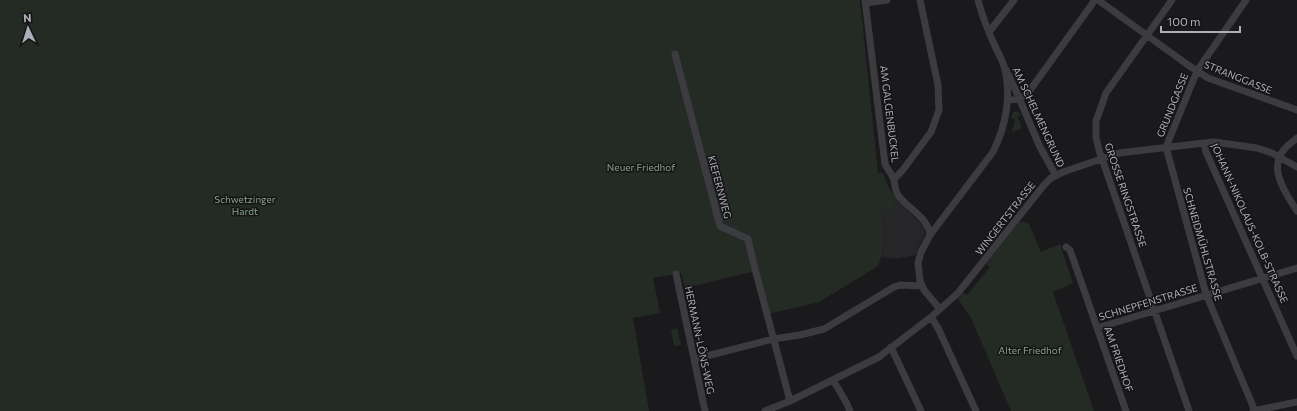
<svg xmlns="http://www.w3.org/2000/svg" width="1297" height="411" font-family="Commissioner,sans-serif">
	<rect width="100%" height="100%" fill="#1a191b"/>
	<path fill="#262528" d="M896 198 924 227 925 234 917 250 916 255 895 259 882 257 884 231 881 211 899 208 894 201Z"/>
	<path fill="#242b25" d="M0 0H860L878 173H883L889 188 896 198 894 202 900 208 881 211C884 230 886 248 878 266L819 302 768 314 756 271 685 288 681 273 653 278 660 313 633 318 649 411H0Z
		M1017 111 1021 115 1017 116 1022 127 1020 128 1021 129 1012 132 1015 119 1011 118 1013 112Z
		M1019 222H1025L1029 224 1041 252 1060 244 1073 283 1053 292 1094 411H1011L971 318 958 299 963 293 967 295 990 267 986 264Z
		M677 328 681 345 674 346 671 330Z"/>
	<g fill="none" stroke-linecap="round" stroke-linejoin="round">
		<path stroke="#3b3b40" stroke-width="7" d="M865 0 885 164C887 169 893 175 894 180 895 186 895 190 898 195 908 209 928 217 930 235
			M1098 0 1188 65 1208 78 1297 110
			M1172 0 1106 93 1096 121V137L1099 150 1189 411
			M1246 0 1197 71 1166 147 1206 294 1255 411
			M866 3 887 0
			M989 32 1014 0
			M675 54 720 226 748 239 754 265 790 401
			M1006 70 1016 91 1040 147 1056 176
			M1008 100 1020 99 1028 93 1095 0
			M1297 138C1291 143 1283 148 1280 156 1271 173 1288 197 1297 211
			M1204 143 1206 152 1297 356
			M894 179 902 171 931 132 939 110 938 85 920 0
			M1066 247 1070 250 1126 411
			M676 274 705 411
			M940 309 924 290 920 281 918 263 921 252 930 235 993 152C1006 126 1012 95 1004 66 1002 59 998 53 995 46 988 31 982 16 978 0
			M931 317 938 328 976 411
			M1097 328 1297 268
			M891 347 921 411
			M695 359 773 339 800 335 824 329 894 287 900 285 922 286
			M833 380 846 402 850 411
			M765 411 790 401 879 357 931 317 958 293 1044 185 1051 178 1063 172 1119 153 1204 143 1214 142 1257 148 1272 153 1297 167
			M1253 411 1297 402"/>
	</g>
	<g text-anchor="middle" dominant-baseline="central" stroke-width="3" stroke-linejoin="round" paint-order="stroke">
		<g font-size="10" fill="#adafb9" stroke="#151416">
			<text transform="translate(1238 77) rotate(22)">STRANGGASSE</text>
			<text transform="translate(1172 105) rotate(-68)">GRUNDGASSE</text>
			<text transform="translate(890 114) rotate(83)">AM GALGENBUCKEL</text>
			<text transform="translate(1039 117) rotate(65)">AM SCHELMENGRUND</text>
			<text transform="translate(720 187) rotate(75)">KIEFERNWEG</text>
			<text transform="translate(1126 195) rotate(71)">GROSSE RINGSTRASSE</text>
			<text transform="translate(1005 218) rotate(-52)">WINGERTSTRASSE</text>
			<text transform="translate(1250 223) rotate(66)">JOHANN-NIKOLAUS-KOLB-STRASSE</text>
			<text transform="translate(1203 244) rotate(74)">SCHNEIDMÜHLSTRASSE</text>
			<text transform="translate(1148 302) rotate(-17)">SCHNEPFENSTRASSE</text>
			<text transform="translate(700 340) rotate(78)">HERMANN-LÖNS-WEG</text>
			<text transform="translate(1119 359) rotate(71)">AM FRIEDHOF</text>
		</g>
		<g font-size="10" fill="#86a28b" stroke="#151416">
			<text x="641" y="167">Neuer Friedhof</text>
			<text x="245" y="199">Schwetzinger<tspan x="245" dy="12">Hardt</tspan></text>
			<text x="1030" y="350">Alter Friedhof</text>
		</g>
	</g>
	<g transform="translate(28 28) rotate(356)" stroke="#151416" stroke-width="3" paint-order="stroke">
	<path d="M0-3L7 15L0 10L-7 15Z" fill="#adafb9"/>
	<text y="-6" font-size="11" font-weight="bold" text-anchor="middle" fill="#adafb9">N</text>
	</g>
	<path d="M1161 26v6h79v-6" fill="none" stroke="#adafb9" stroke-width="2"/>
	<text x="1167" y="26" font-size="12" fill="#adafb9" stroke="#151416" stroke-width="3" paint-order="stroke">100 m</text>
</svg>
